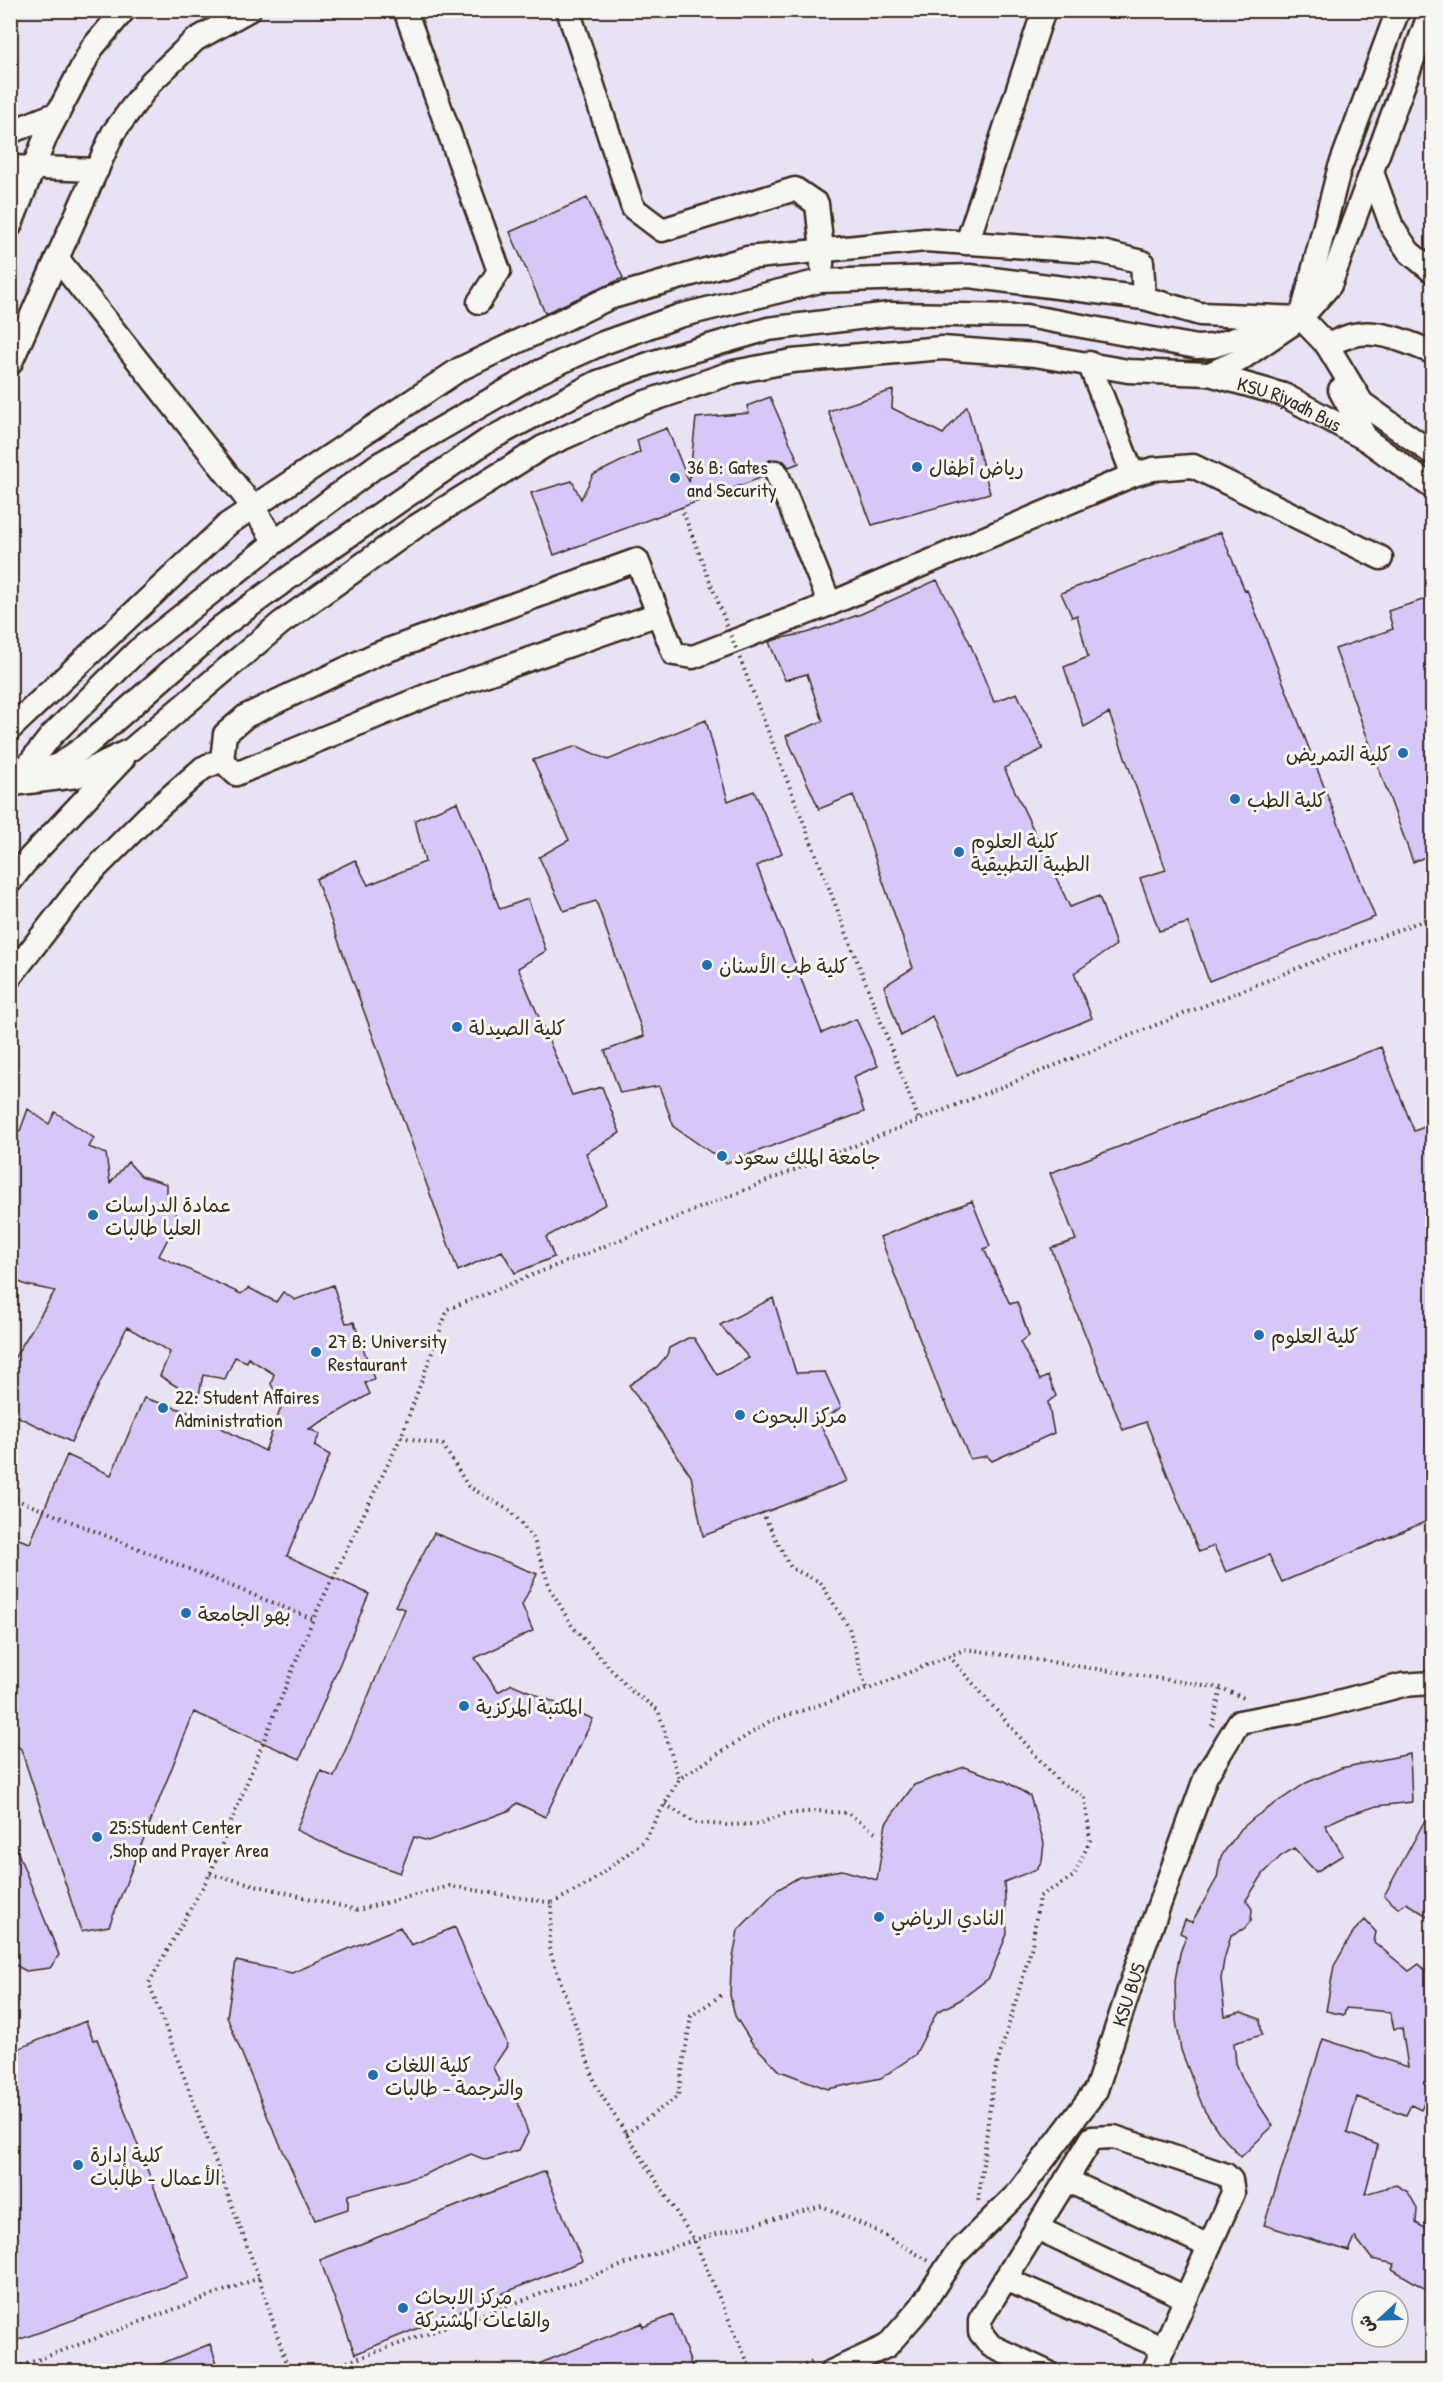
<svg xmlns="http://www.w3.org/2000/svg" width="1443" height="2382" font-family="'Patrick Hand','Playpen Sans Arabic',sans-serif">
	<rect width="100%" height="100%" fill="#efedf3"/>
	<filter id="ink" filterUnits="userSpaceOnUse"><feTurbulence type="fractalNoise" baseFrequency=".0167" numOctaves="2"/><feDisplacementMap in="SourceGraphic" scale="12" xChannelSelector="R" yChannelSelector="G"/><feConvolveMatrix kernelMatrix="1 2 1 2 8 2 1 2 1" color-interpolation-filters="sRGB"/></filter>
	<g filter="url(#ink)">
		<path fill="#e7e2f4" fill-rule="evenodd" d="M11 11H1432V2371L11 2372ZM1362 2301H1398V2337H1362Z"/>
		<path fill="#d5c7f8" stroke="#3b2a1e" stroke-width="1.5" d="M587 198 623 278 545 313 510 232Z
			M893 390 892 408 943 434 967 406 990 493 872 525 828 411Z
			M770 397 799 463 789 467 784 461 771 459 765 464 763 477 554 555 531 493 572 481 581 499 593 475 640 452 637 440 667 428 689 482 696 418 749 413 747 406Z
			M1221 532 1245 591 1247 590 1375 917 1209 981 1188 923 1159 931 1140 878 1166 870 1109 713 1084 727 1064 667 1088 657 1077 615 1072 617 1061 593Z
			M937 580 969 641 994 702 1017 693 1043 749 1004 768 1070 907 1099 896 1116 945 1074 973 1092 1018 957 1076 932 1016 901 1036 884 986 913 968 853 795 819 809 786 736 823 721 807 674 785 680 769 642 781 638 807 633 861 614Z
			M1432 597V854L1413 862 1335 649 1393 629 1388 611Z
			M706 720 728 801 754 791 782 853 757 866 822 1033 856 1019 878 1066 853 1077 864 1112 726 1163 674 1127 659 1086 620 1093 605 1051 644 1036 596 901 564 911 539 857 569 840 533 760 577 746 608 760Z
			M457 802 500 909 528 899 546 951 518 968 572 1095 602 1087 620 1133 586 1153 606 1204 546 1237 554 1257 515 1273 502 1251 458 1271 316 879 355 860 368 885 425 862 415 820Z
			M1381 1047 1414 1131 1432 1124V1519L1282 1582 1269 1555 1226 1572 1214 1546 1199 1552 1146 1422 1123 1430 1051 1248 1076 1240 1050 1173Z
			M28 1109 49 1124 55 1112 94 1138 89 1147 106 1154 110 1183 128 1162 141 1176 167 1184V1200L176 1207V1223L159 1256 241 1294 249 1288 276 1302 283 1292 295 1300 333 1285 346 1323 354 1322 374 1379 365 1383 370 1394 309 1429 320 1434 314 1446 330 1455 287 1556 369 1594 300 1759 194 1712 109 1926 81 1931 21 1749 10 1741V1536L30 1543 67 1455 111 1475 144 1398 195 1414 265 1451 282 1405 271 1384 274 1374 248 1358 247 1362 235 1357 225 1379 203 1375 198 1400 160 1376 170 1352 127 1327 71 1442 10 1413V1355L15 1357 55 1291 26 1285 10 1278V1127L20 1131Z
			M972 1201 990 1246 984 1249 1010 1304 1017 1302 1029 1336 1020 1342 1040 1380 1048 1376 1056 1396 1048 1402 1054 1433 992 1461 987 1456 970 1459 945 1401 944 1402 880 1237Z
			M773 1298 796 1373 825 1372 841 1407 820 1423 847 1481 703 1536 691 1476 629 1385 657 1367 667 1355 669 1348 688 1338H694L717 1375 749 1358 720 1325Z
			M434 1533 537 1574 522 1605 533 1631 475 1658 498 1692 512 1684 593 1719 545 1817 517 1803 510 1810 428 1841 414 1837 400 1873 345 1853 296 1830 321 1771 334 1777 405 1609 395 1606Z
			M1410 1754 1412 1802 1377 1806 1345 1816 1325 1825 1343 1855 1316 1872 1294 1848 1281 1856 1264 1873 1246 1900 1252 1909 1251 1921 1244 1929 1231 1935 1224 1960 1221 1979 1225 2016 1241 2012 1260 2019 1262 2035 1234 2043 1236 2063 1244 2082 1273 2126 1241 2157 1220 2134 1204 2110 1181 2050 1176 2020 1175 1980 1180 1953 1186 1936 1180 1933 1185 1920 1192 1922 1217 1878 1221 1856 1241 1829 1255 1817 1306 1783 1341 1768Z
			M964 1767 1005 1781 1030 1796 1044 1843 1042 1860 1037 1869 1004 1882 1007 1934 989 1978 960 2000 937 2012 915 2055 881 2078 828 2089 780 2071 752 2043 735 2016 730 1995 731 1969 738 1930 777 1890 799 1877 842 1870 877 1880 886 1823 914 1785Z
			M1432 1807V1919L1406 1903 1398 1908 1384 1896Z
			M10 1833 59 1955 50 1968 26 1971 10 1962Z
			M1365 1920 1376 1932 1374 1942 1409 1971 1419 1964 1425 1970 1432 1965V2080L1421 2110 1411 2105 1406 2115 1357 2097 1347 2133 1378 2145 1365 2194 1396 2185 1408 2192 1417 2208 1416 2223 1432 2232V2293L1392 2269 1395 2264 1372 2259 1355 2237 1349 2251 1264 2225 1323 2039 1408 2067 1402 2028 1394 2029 1390 2012 1346 2008 1344 2015 1326 2011 1334 1966 1354 1931Z
			M400 1927 411 1945 455 1927 473 1972 508 2045 493 2067 500 2083 513 2087 528 2133 519 2150 486 2160 471 2154 423 2175 348 2195V2209L315 2220 268 2118 227 2017 236 1961 292 1973Z
			M86 2021 93 2040 97 2039 189 2278 10 2343V2052Z
			M545 2171 582 2261 355 2354 320 2260Z
			M673 2315 694 2372H518L642 2323 643 2327Z
			M210 2344 220 2372H143V2371Z"/>
		<g fill="none" stroke-linecap="round" stroke-linejoin="round">
			<g stroke="#3b2a1e" stroke-width="27">
				<g id="minor">
					<path d="M405 10 499 271 479 302"/>
					<path d="M568 10 633 208 662 230 795 189 817 204 822 250V265"/>
					<path d="M10 132 58 113"/>
					<path d="M10 167 97 170"/>
					<path d="M1372 172 1392 227 1409 252 1432 271"/>
					<path d="M10 226 46 136 92 48 124 10"/>
					<path d="M967 243 1044 10"/>
					<path d="M57 258 253 507 275 542"/>
					<path d="M1327 345C1335 342 1344 337 1354 335 1379 329 1409 343 1432 352"/>
					<path d="M1089 363 1133 475"/>
					<path d="M10 364 113 133 151 82 195 40 249 10"/>
					<path id="s1" d="M1209 374 1284 395 1367 440"/>
					<path d="M1340 390 1367 440 1432 487"/>
					<path d="M776 472 830 604"/>
					<path d="M10 729 228 524 460 369 609 298 747 258 925 240 1102 252 1142 262 1144 298"/>
					<path d="M222 760 225 734 246 716 377 654 637 560 674 654 693 657 830 604 1133 475 1153 469 1193 466 1381 558"/>
					<path d="M222 760 236 774 433 693 658 614"/>
					<path d="M37 774 60 764 87 745 221 627 316 558 488 440 598 382 654 362 768 329 890 314 1027 316 1197 347 1213 346 1301 318 1339 170 1398 10"/>
					<path d="M14 783 51 736 137 651 275 542 376 466 539 372 603 343 679 316 820 281 969 276 1144 298 1200 314 1301 318 1327 345 1362 403 1432 453"/>
					<path d="M13 784 77 776 132 749 281 623 415 527 543 447 640 404 734 372 792 361 942 348 1035 355 1128 371 1209 374 1238 361 1301 318 1330 285 1431 10"/>
					<path d="M10 882 24 864 123 759"/>
					<path d="M10 977 89 875 147 817 203 768 222 760"/>
					<path d="M1066 2180 1209 2246"/>
					<path d="M1037 2228 1186 2298"/>
					<path d="M1005 2279 1163 2348"/>
					<path id="s2" d="M831 2372 887 2346 921 2307 955 2255 1019 2192 1096 2090 1138 1963 1206 1776 1239 1722 1311 1709 1403 1685 1432 1683"/>
					<path d="M1047 2372 991 2346 980 2332V2320L1092 2138 1114 2137 1226 2175 1231 2180 1233 2193 1153 2372"/>
				</g>
			</g>
			<path stroke="#3b2a1e" stroke-width="4" stroke-dasharray="1.5 4.5" stroke-linecap="butt" d="M401 1437 443 1445 468 1486 512 1512 534 1540 550 1588 572 1626 630 1690 658 1710 679 1779
				M10 1497 313 1619
				M762 1512 791 1568 820 1582 849 1628 866 1689
				M949 1656 1059 1782 1085 1797 1090 1840 1074 1876 1039 1897 1032 1946 994 2075 978 2203
				M1212 1726 1221 1688
				M665 1804 695 1823 727 1825 758 1824 785 1814 818 1811 847 1813 877 1833
				M210 1874 357 1910 450 1886 552 1903 549 1948 597 2088 694 2240 752 2372
				M552 1903 588 1884 643 1842 679 1779 770 1721 871 1688 966 1649 1221 1688 1246 1699
				M626 2134 678 2096 691 2016 723 1994
				M10 2370 259 2278
				M289 2372 259 2278 149 1983 210 1874 313 1619 401 1437 448 1309 1303 966 1432 917
				M319 2372 694 2240 822 2206 873 2229 929 2261
				M788 2372 815 2361"/>
			<use href="#minor" stroke="#f6f6f2" stroke-width="22"/>
			<path stroke="#3b2a1e" stroke-width="4" stroke-dasharray="1.5 4.5" stroke-linecap="butt" d="M681 507 919 1120"/>
		</g>
	</g>
	<g fill="#1f6fb2" stroke="#f6f6f2" stroke-width="2">
		<circle cx="917" cy="467" r="6"/>
		<circle cx="675" cy="478" r="6"/>
		<circle cx="1403" cy="753" r="6"/>
		<circle cx="1235" cy="799" r="6"/>
		<circle cx="959" cy="852" r="6"/>
		<circle cx="707" cy="965" r="6"/>
		<circle cx="457" cy="1027" r="6"/>
		<circle cx="722" cy="1156" r="6"/>
		<circle cx="93" cy="1215" r="6"/>
		<circle cx="1259" cy="1335" r="6"/>
		<circle cx="316" cy="1352" r="6"/>
		<circle cx="163" cy="1408" r="6"/>
		<circle cx="740" cy="1415" r="6"/>
		<circle cx="186" cy="1613" r="6"/>
		<circle cx="464" cy="1706" r="6"/>
		<circle cx="97" cy="1837" r="6"/>
		<circle cx="879" cy="1917" r="6"/>
		<circle cx="373" cy="2075" r="6"/>
		<circle cx="78" cy="2165" r="6"/>
		<circle cx="403" cy="2308" r="6"/>
	</g>
	<g text-anchor="middle" dominant-baseline="central" stroke-width="6" stroke-linejoin="round" paint-order="stroke">
		<g font-size="20" fill="#3b2a1e" stroke="#f6f6f2">
			<text stroke="none"><textPath href="#s1" startOffset="86">KSU Riyadh Bus</textPath></text>
			<text stroke="none"><textPath href="#s2" startOffset="494">KSU BUS</textPath></text>
		</g>
		<g font-size="20" fill="#3b2a1e" stroke="#f6f6f2" text-anchor="start">
			<text x="687" y="466">36 B: Gates<tspan x="687" dy="23">and Security</tspan></text>
			<text x="929" y="467">رياض أطفال</text>
			<text x="1391" y="753" text-anchor="end">كلية التمريض</text>
			<text x="1247" y="799">كلية الطب</text>
			<text x="971" y="840">كلية العلوم<tspan x="971" dy="23">الطبية التطبيقية</tspan></text>
			<text x="719" y="965">كلية طب الأسنان</text>
			<text x="469" y="1027">كلية الصيدلة</text>
			<text x="734" y="1156">جامعة الملك سعود</text>
			<text x="105" y="1204">عمادة الدراسات<tspan x="105" dy="23">العليا طالبات</tspan></text>
			<text x="1271" y="1335">كلية العلوم</text>
			<text x="328" y="1340">27 B: University<tspan x="328" dy="23">Restaurant</tspan></text>
			<text x="175" y="1396">22: Student Affaires<tspan x="175" dy="23">Administration</tspan></text>
			<text x="752" y="1415">مركز البحوث</text>
			<text x="198" y="1613">بهو الجامعة</text>
			<text x="476" y="1706">المكتبة المركزية</text>
			<text x="109" y="1826">25:Student Center<tspan x="109" dy="23">,Shop and Prayer Area</tspan></text>
			<text x="891" y="1917">النادي الرياضي</text>
			<text x="385" y="2064">كلية اللغات<tspan x="385" dy="23">والترجمة - طالبات</tspan></text>
			<text x="90" y="2154">كلية إدارة<tspan x="90" dy="23">الأعمال - طالبات</tspan></text>
			<text x="415" y="2296">مركز الابحاث<tspan x="415" dy="23">والقاعات المشتركة</tspan></text>
		</g>
	</g>
	<rect width="1443" height="2382" fill="none" stroke="#f6f6f2" stroke-width="36"/>
	<rect x="18" y="18" width="1407" height="2346" fill="none" stroke="#3b2a1e" stroke-width="2" filter="url(#ink)"/>
	<g transform="translate(1380 2319) rotate(248)"><circle r="28" fill="#f6f6f2" stroke="#aba49d" stroke-width="1.5"/>
	<path d="M0-4.5L10 22L0 15L-10 22Z" fill="#1f6fb2"/>
	<text y="-9" font-size="16" font-weight="bold" text-anchor="middle" fill="#3b2a1e">ش</text>
	</g>
</svg>
